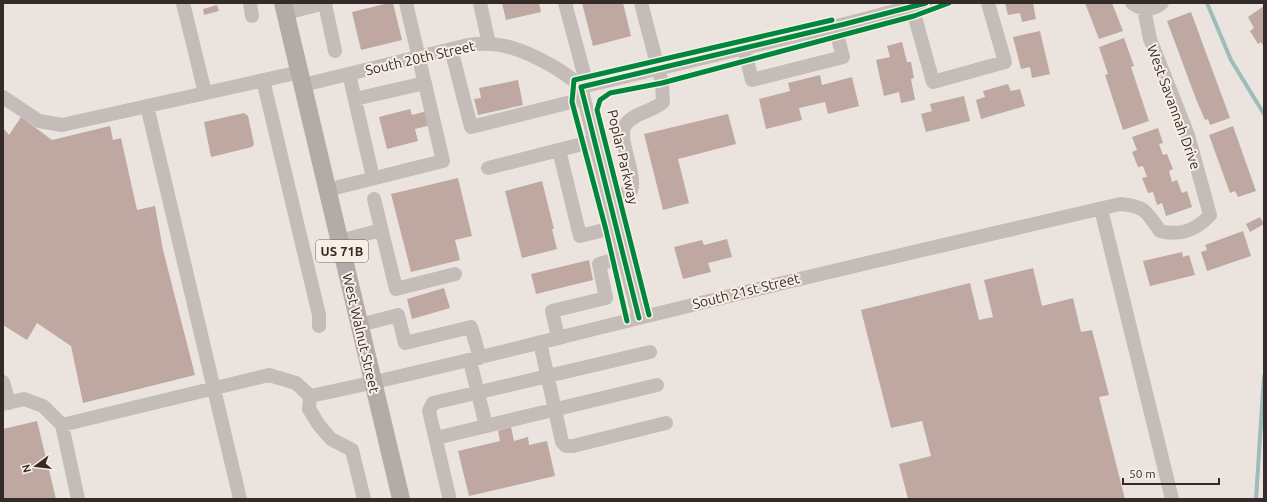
<svg xmlns="http://www.w3.org/2000/svg" width="1267" height="502" font-family="Ubuntu,sans-serif">
	<rect width="100%" height="100%" fill="#ebe4de"/>
	<g fill="none" stroke-linecap="round" stroke-linejoin="round">
		<path stroke="#9cbdba" stroke-width="4" d="M1207 3 1231 60 1264 114
			M1256 499 1264 376"/>
	</g>
	<path fill="#bea8a1" d="M389 3H393L402 40 361 50 352 12Z
		M502 3H539L541 12 506 20Z
		M582 3H623L631 36 593 46Z
		M1005 3H1033L1036 19 1022 22 1020 13 1008 15Z
		M1085 3H1112L1123 31 1099 39Z
		M217 5 219 11 204 15 203 9Z
		M1264 6V47L1261 42 1258 44 1250 31 1254 28 1248 17Z
		M1191 12 1230 118 1210 125 1208 119 1205 120 1196 99 1167 21Z
		M1040 31 1050 74 1032 78 1030 67 1021 69 1013 37Z
		M1124 38 1134 66 1131 67 1149 121 1123 130 1105 75 1108 74 1099 47Z
		M902 42 907 62H911L914 78 911 79 915 100 901 103 899 92 884 96 876 60 890 57 887 46Z
		M820 75 822 85 852 77 859 106 828 114 825 102 799 108 802 120 766 129 759 99 790 91 788 83Z
		M518 80 523 105 478 115 474 99 481 98 479 88Z
		M1008 84 1011 91 1020 89 1025 106 981 119 976 100 985 97 983 91Z
		M964 96 970 121 926 132 921 114 932 111 930 104Z
		M410 109 412 115 427 111 431 125 415 129 418 141 387 149 379 117Z
		M244 113 248 116 254 144 252 147 211 157 204 122Z
		M728 114 736 144 678 159 689 203 663 210 644 134Z
		M21 117 52 140 110 126 113 140 121 138 137 210 155 206 163 250 195 375 83 403 71 346 37 323 27 340 3 325V128L9 135Z
		M1233 126 1256 191 1238 197 1235 191 1230 193 1209 135Z
		M1158 128 1163 143 1159 144 1163 155 1167 154 1173 169 1169 171 1172 182 1177 180 1182 193 1187 191 1192 207 1166 216 1162 203 1157 205 1153 192 1148 193 1142 178 1147 177 1143 166 1138 167 1132 152 1137 150 1132 137Z
		M458 178 472 236 455 240 460 260 411 272 391 194Z
		M542 181 554 229H552L557 249 522 258 505 191Z
		M1260 217 1264 224 1250 232 1246 224Z
		M1243 231 1251 256 1207 271 1201 252 1207 250 1205 245Z
		M727 239 732 257 708 263 711 272 683 279 674 247 702 240 704 245Z
		M1182 252 1183 257 1189 255 1195 275 1150 286 1143 261Z
		M589 260 593 280 536 294 531 274Z
		M1033 268 1042 306 1073 298 1081 332 1092 330 1109 395 1099 397 1125 499H908L899 464 931 456 922 421 891 428 861 310 970 283 979 320 993 317 984 280Z
		M444 288 450 308 412 319 407 299Z
		M37 421 56 499H3V429Z
		M511 427 514 441 528 437 529 445 547 441 555 476 469 496 458 451 500 441 498 431Z"/>
	<g fill="none" stroke-linecap="round" stroke-linejoin="round">
		<path stroke="#c3bcb8" stroke-width="14" d="M183 3 205 93
			M250 3 252 16
			M480 3 489 44
			M565 3 587 85
			M911 3 933 82 1005 62 988 3
			M1132 3C1141 10 1153 11 1162 3
			M325 4 335 51
			M286 13 325 3
			M744 48 752 80 843 57 835 27
			M451 49 471 127 583 99
			M349 74 373 178
			M263 80 319 315V326
			M303 85 468 45C475 44 482 43 490 44 518 45 560 67 581 87
			M581 87 845 24 926 3
			M581 87 639 318
			M3 97 39 121 62 125 300 72
			M355 99 425 83
			M147 106 240 499
			M559 150 580 236 616 227
			M488 168 594 141
			M327 190 443 161 406 3
			M374 199 396 289 455 274
			M610 200 631 191C637 172 615 137 626 124 635 112 652 112 663 102L662 83 641 3
			M1101 209 1172 499
			M340 241 381 230
			M360 325 398 315 405 343 471 327 480 358
			M558 337 552 311 606 298 599 264 624 257
			M540 342 562 442 566 446H573L666 423
			M470 361 486 426
			M3 382 9 403
			M310 396 309 409 319 425 331 439 352 450 364 499
			M3 404 24 399 43 406 62 425 269 375 296 383 310 396C432 371 551 339 672 310 821 273 970 239 1120 204 1145 206 1146 211 1160 231 1179 236 1197 230 1210 215L1188 135 1150 39 1144 9
			M62 425 78 499
			M436 438 657 385
			M449 496 429 411 433 403 650 352"/>
		<path stroke="#b2aba7" stroke-width="18" d="M283 3 401 499"/>
		<g stroke="#f8eee5" stroke-width="8">
			<path id="cycleway" d="M649 315 597 110 600 100 610 93 662 83 914 16 949 3
				M639 318 581 87 845 24 926 3
				M627 321 606 230 572 102 574 80 832 20"/>
		</g>
		<use href="#cycleway" stroke="#00873e" stroke-width="5"/>
	</g>
	<g text-anchor="middle" dominant-baseline="central" stroke-width="4" stroke-linejoin="round" paint-order="stroke">
		<rect fill="#f8eee5" stroke="#6f6560" stroke-width="1" x="316" y="240" width="52" height="22" rx="3"/>
		<g font-size="13" font-weight="bold" fill="#342a27">
			<text x="342" y="251">US 71B</text>
		</g>
		<g font-size="14" fill="#342a27" stroke="#f8eee5">
			<text transform="translate(420 58) rotate(-13)">South 20th Street</text>
			<text transform="translate(1174 107) rotate(70)">West Savannah Drive</text>
			<text transform="translate(623 157) rotate(77)">Poplar Parkway</text>
			<text transform="translate(746 291) rotate(-14)">South 21st Street</text>
			<text transform="translate(361 333) rotate(77)">West Walnut Street</text>
		</g>
	</g>
	<rect width="1267" height="502" fill="none" stroke="#342a27" stroke-width="8"/>
	<g transform="translate(36 466) rotate(255)" stroke="#f8eee5" stroke-width="3" paint-order="stroke">
	<path d="M0-3L7 15L0 10L-7 15Z" fill="#342a27"/>
	<text y="-6" font-size="11" font-weight="bold" text-anchor="middle" fill="#342a27">N</text>
	</g>
	<path d="M1123 478v6h96v-6" fill="none" stroke="#342a27" stroke-width="2"/>
	<text x="1129" y="478" font-size="12" fill="#342a27" stroke="#f8eee5" stroke-width="3" paint-order="stroke">50 m</text>
</svg>
